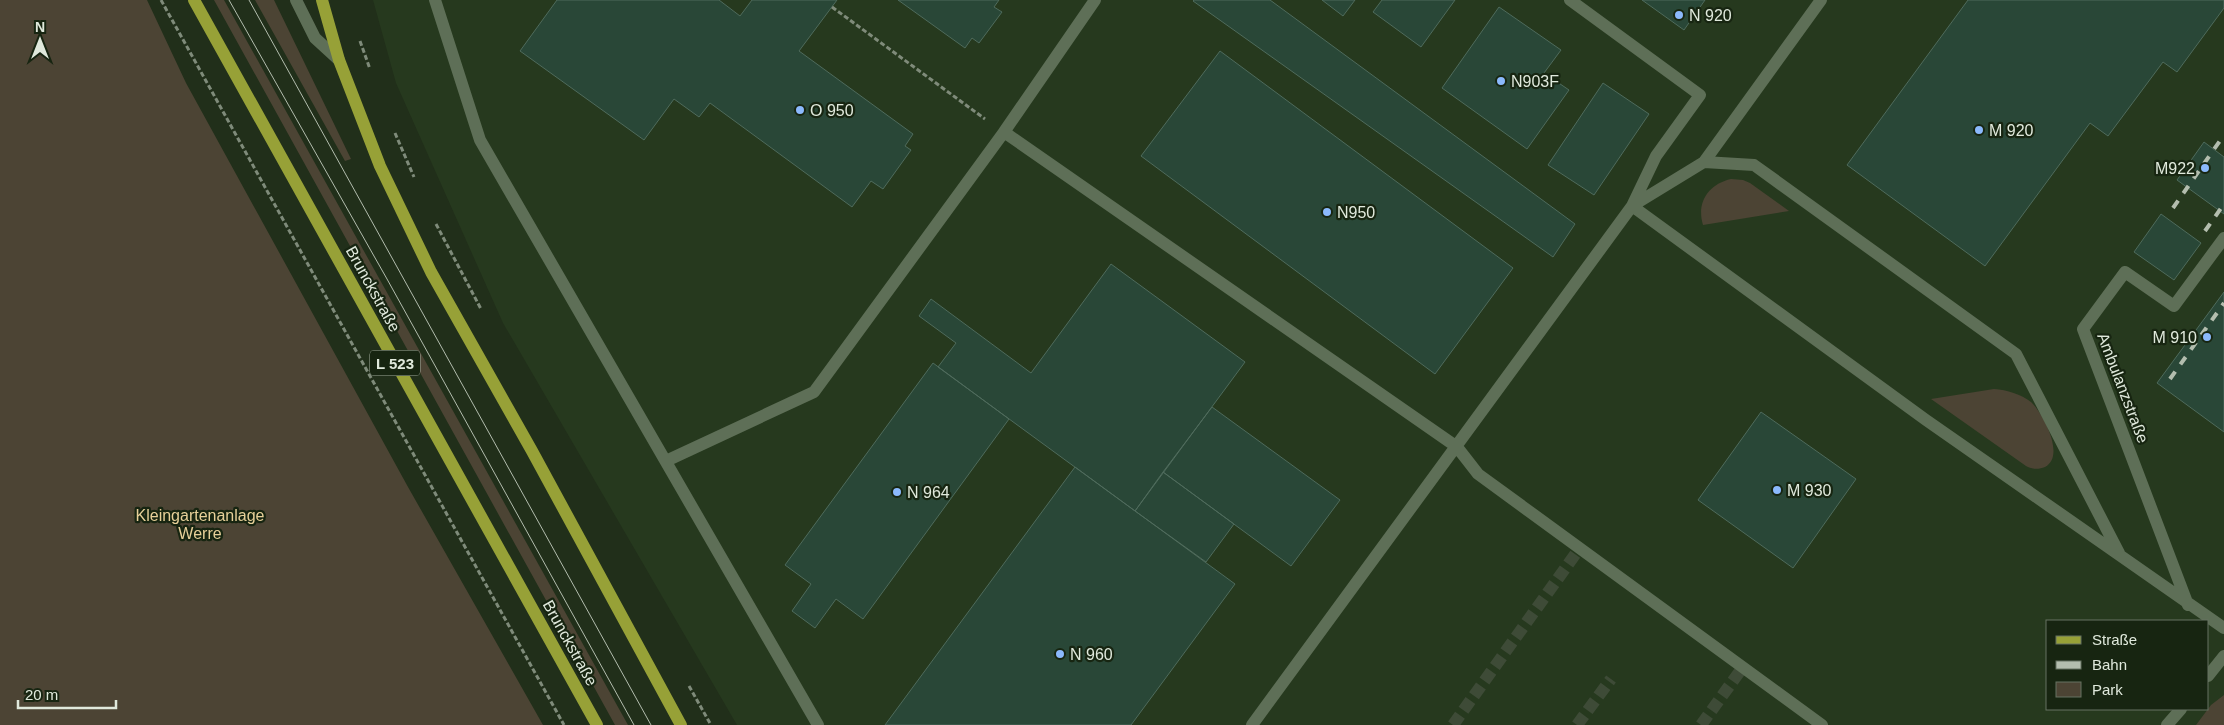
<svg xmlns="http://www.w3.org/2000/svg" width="2224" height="725" font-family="Helvetica,sans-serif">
	<rect width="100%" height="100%" fill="#212f1a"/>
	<path fill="#26391e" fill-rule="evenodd" d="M373 0H2224V725H737L503 323 396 83ZM2048 621H2208V709H2048Z"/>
	<path fill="#4c4434" d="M0 0H147L186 83 408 487 543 725H0Z
		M214 0H224L628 725H615Z
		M255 0H274L351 159 345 161Z
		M1731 179 1743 180 1750 183 1789 211 1703 225C1696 202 1709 184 1731 179Z
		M1994 389C2007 390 2021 394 2031 402 2043 413 2066 456 2045 467 2038 470 2032 469 2026 466L1931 399Z
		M2224 695V725H2196L2211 705Z"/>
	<path fill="#294737" stroke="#4f6b5c" d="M557 0H719L740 16 752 0H837L799 51 913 134 905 146 911 150 883 189 871 181 852 207 710 103 699 117 674 99 644 140 520 51Z
		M898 0H999L994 7 1002 12 979 43 972 38 965 48Z
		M1194 0H1270L1575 224 1553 257 1193 1Z
		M1322 0H1355L1343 16Z
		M1382 0H1455L1421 47 1373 12Z
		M1642 0H1705L1684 30Z
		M1968 0H2224V8L2177 72 2163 62 2108 136 2090 123 1985 266 1847 165Z
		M1499 7 1561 50 1544 73 1569 90 1527 149 1442 88Z
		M1220 51 1513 268 1435 374 1141 156Z
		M1603 83 1649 114 1594 195 1548 165Z
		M2204 142 2224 157V214L2177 180Z
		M2161 214 2201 243 2174 280 2134 252Z
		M1111 264 1245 362 1135 511 938 367 956 343 919 316 931 299 1031 373Z
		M2224 292V432L2157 383Z
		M933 363 1009 419 863 619 836 599 815 628 792 611 811 584 785 565Z
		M1212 407 1340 500 1291 566 1163 472Z
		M1761 412 1856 479 1793 568 1698 500Z
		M1075 467 1235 584 1131 725H885Z
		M1163 472 1234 524 1206 562 1135 511Z"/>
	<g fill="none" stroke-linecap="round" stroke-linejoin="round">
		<path stroke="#3e4b37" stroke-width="12" stroke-dasharray="12 6" stroke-linecap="butt" d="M1453 725 1579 549
			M1577 725 1611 679
			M1701 725 1743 667"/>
		<path stroke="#7f8b7a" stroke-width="3" stroke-dasharray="5 2.5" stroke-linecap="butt" d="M161 0 564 725
			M832 7 985 119
			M360 41 370 69
			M395 133 414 177
			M436 224 481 309
			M689 686 711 725"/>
		<path stroke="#5e6f57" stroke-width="12" d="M296 0 315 38 339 60
			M435 0 480 140 818 725
			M1570 0 1700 95 1656 156 1632 206
			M1004 132 1095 0
			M1704 162 1754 165 2016 354 2119 553
			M1632 206 1704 162 1821 0
			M666 461 814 392 1004 132 1457 447 1478 474 1822 725
			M2188 605 2083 329 2125 272 2174 306 2224 238
			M2208 676 2224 656
			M1252 725 1632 206 1926 420 2224 628
			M2167 725 2181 709"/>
		<path stroke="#97a137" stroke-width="12" d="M194 0 597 725
			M322 0 339 60 380 166 431 272 532 451 681 725"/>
		<path stroke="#b3bdae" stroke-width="1" d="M229 0 387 279 634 725
			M249 0 651 725"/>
		<path stroke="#b3bdae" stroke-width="4" stroke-dasharray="9 9" stroke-linecap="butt" d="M2173 208 2224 135
			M2205 231 2224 204
			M2170 379 2224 303"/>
	</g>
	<g fill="#8bb9fc" stroke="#172511" stroke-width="2">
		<circle cx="1679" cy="15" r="5"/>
		<circle cx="1501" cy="81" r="5"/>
		<circle cx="800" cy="110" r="5"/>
		<circle cx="1979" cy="130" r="5"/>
		<circle cx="2205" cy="168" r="5"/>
		<circle cx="1327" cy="212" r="5"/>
		<circle cx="2207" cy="337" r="5"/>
		<circle cx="1777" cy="490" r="5"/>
		<circle cx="897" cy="492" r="5"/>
		<circle cx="1060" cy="654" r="5"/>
	</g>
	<g text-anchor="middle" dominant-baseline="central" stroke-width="4.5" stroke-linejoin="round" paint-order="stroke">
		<rect fill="#172511" stroke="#a4ae9f" stroke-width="1" x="370" y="350.5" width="50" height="25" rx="4"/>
		<g font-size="15" font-weight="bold" fill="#e0e9dc">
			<text x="395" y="363">L 523</text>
		</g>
		<g font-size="16" fill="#e0e9dc" stroke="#172511" text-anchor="start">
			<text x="1689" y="15">N 920</text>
			<text x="1511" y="81">N903F</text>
			<text x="810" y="110">O 950</text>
			<text x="1989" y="130">M 920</text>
			<text x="2195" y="168" text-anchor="end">M922</text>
			<text x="1337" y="212">N950</text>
			<text x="2197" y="337" text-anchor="end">M 910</text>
			<text x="1787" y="490">M 930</text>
			<text x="907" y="492">N 964</text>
			<text x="1070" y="654">N 960</text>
		</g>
		<g font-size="16" fill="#e0e9dc" stroke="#172511">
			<text transform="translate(373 289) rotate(61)">Brunckstraße</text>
			<text transform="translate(2123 388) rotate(69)">Ambulanzstraße</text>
			<text transform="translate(570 643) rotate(61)">Brunckstraße</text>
		</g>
		<g font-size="16" fill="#e7d099" stroke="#172511">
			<text x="200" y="515">Kleingartenanlage<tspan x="200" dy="18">Werre</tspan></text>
		</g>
	</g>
	<rect x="2046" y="620" width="162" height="90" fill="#172511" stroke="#677362"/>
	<rect x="2056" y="636" width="25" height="8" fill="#97a137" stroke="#677362"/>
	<text x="2092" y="645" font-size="15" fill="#e0e9dc">Straße</text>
	<rect x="2056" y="661" width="25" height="8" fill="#b3bdae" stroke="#677362"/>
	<text x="2092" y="670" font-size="15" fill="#e0e9dc">Bahn</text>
	<rect x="2056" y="682" width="25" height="15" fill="#4c4434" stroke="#677362"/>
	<text x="2092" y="695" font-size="15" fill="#e0e9dc">Park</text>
	<g transform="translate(40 40)" stroke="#172511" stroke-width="4" paint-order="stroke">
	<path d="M0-4L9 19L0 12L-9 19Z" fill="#e0e9dc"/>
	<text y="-8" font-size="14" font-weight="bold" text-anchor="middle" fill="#e0e9dc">N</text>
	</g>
	<path d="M18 700v8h98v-8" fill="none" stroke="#e0e9dc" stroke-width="2.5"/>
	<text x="25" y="700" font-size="15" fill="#e0e9dc" stroke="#172511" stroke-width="4" paint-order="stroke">20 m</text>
</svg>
